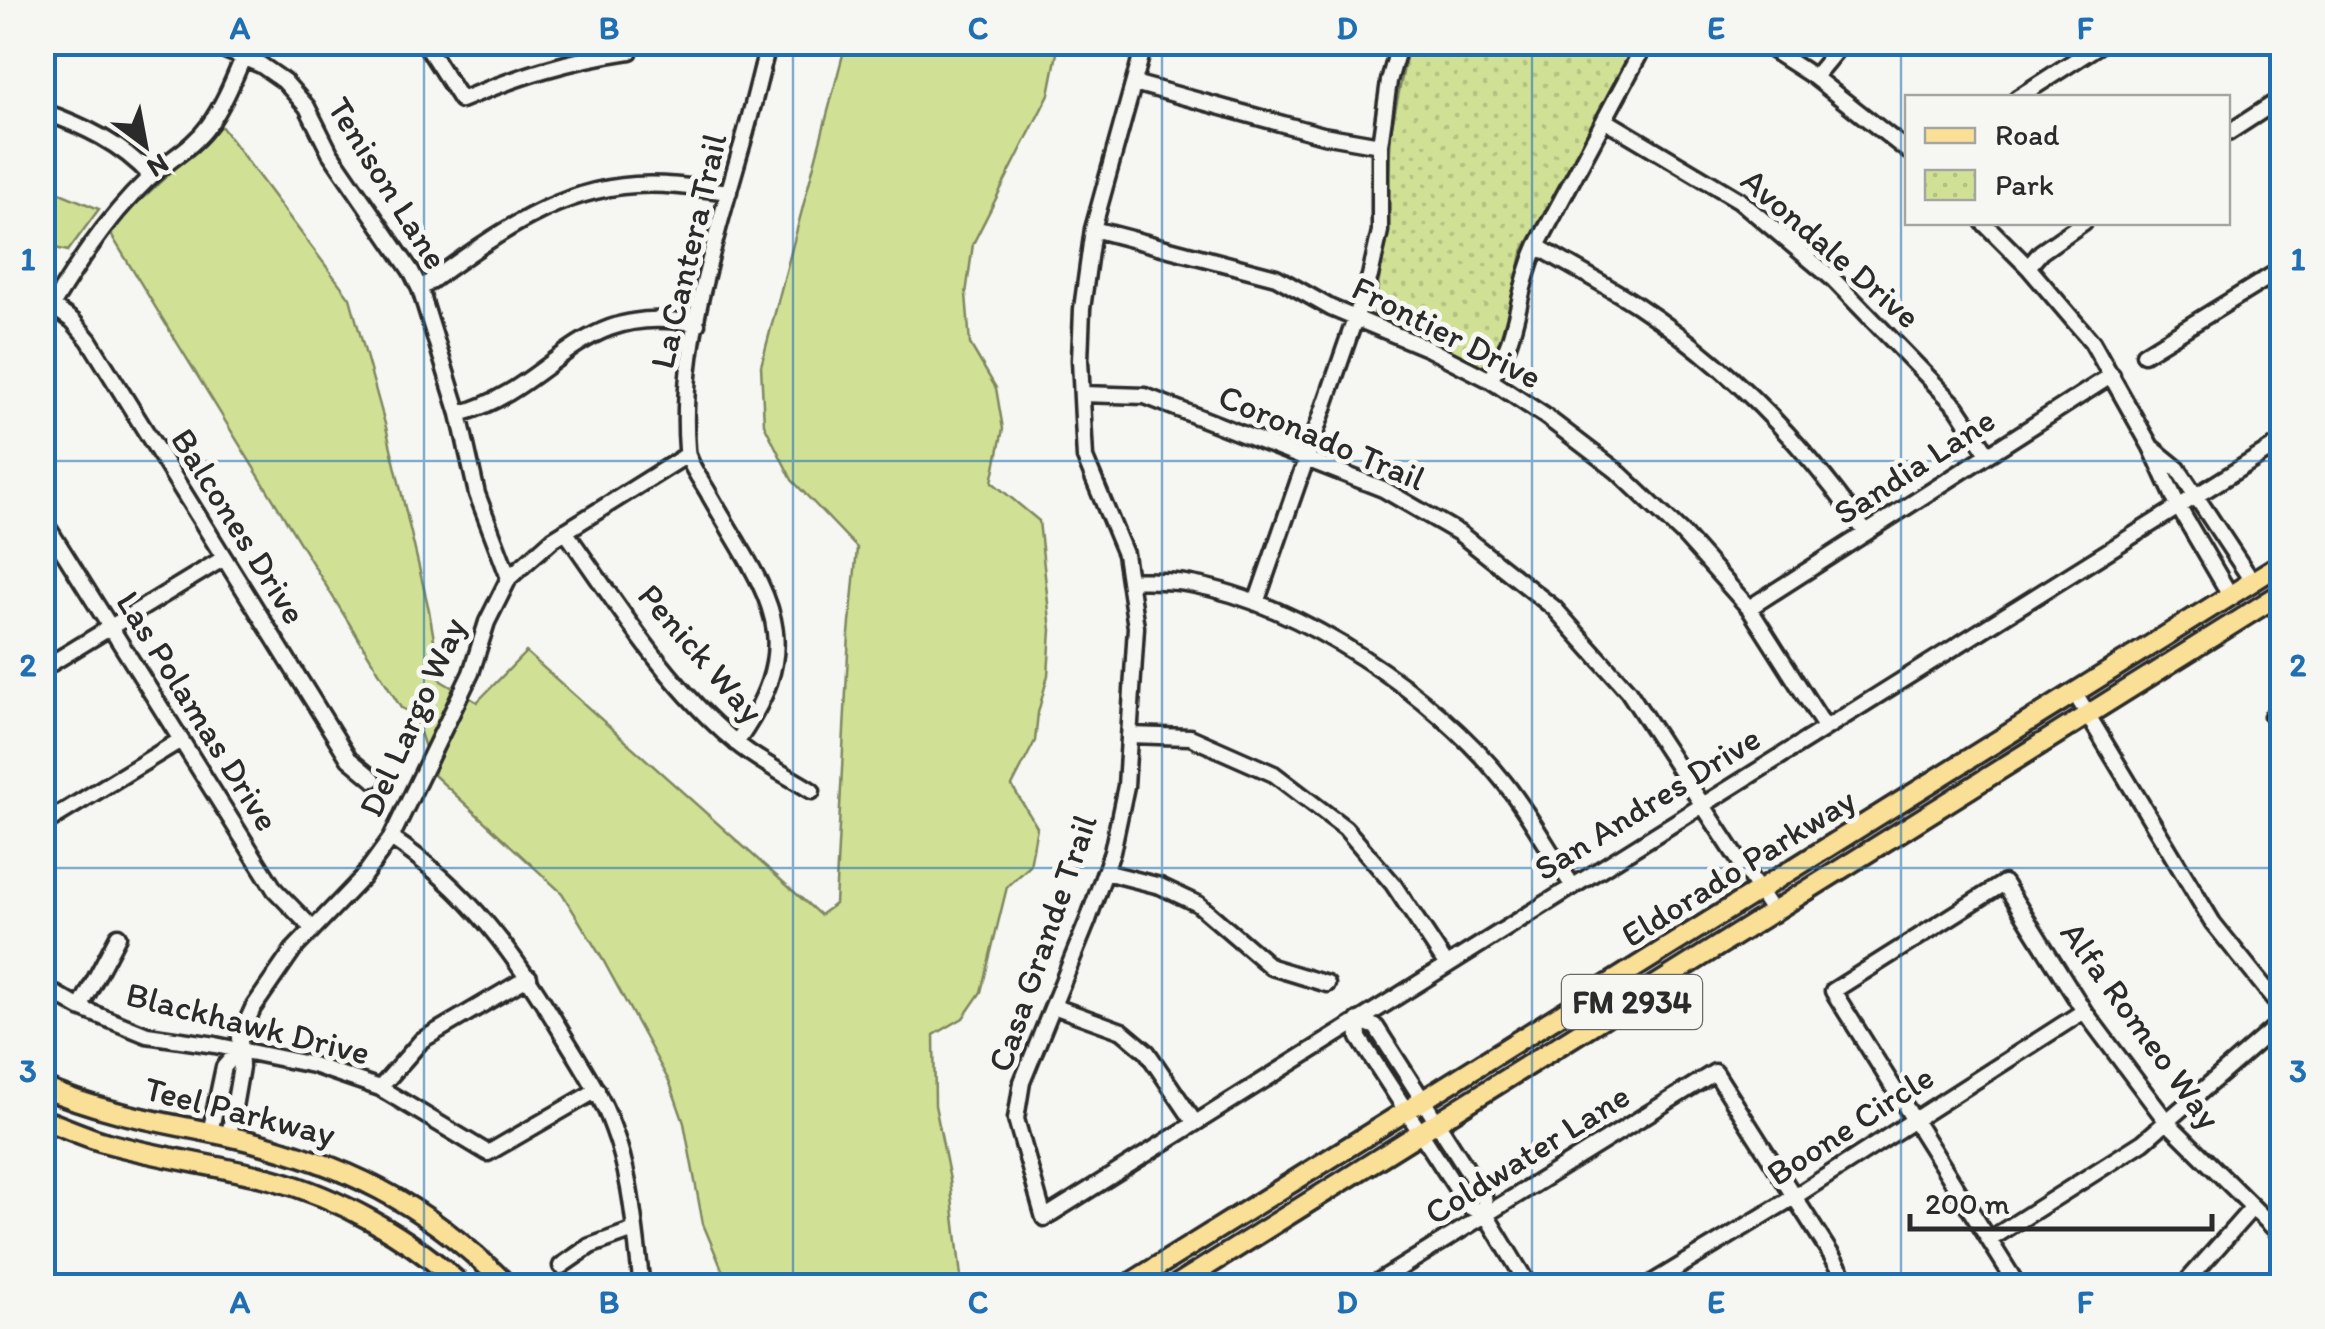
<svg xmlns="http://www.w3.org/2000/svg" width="2325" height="1329" font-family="Itim,sans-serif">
	<defs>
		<pattern id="park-dots" width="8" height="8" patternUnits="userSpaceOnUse" patternTransform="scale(2.5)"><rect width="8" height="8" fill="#d0e195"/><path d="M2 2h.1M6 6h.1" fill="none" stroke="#b3c181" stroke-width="1.8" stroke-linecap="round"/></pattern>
	</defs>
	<rect width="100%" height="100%" fill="#f6f6f2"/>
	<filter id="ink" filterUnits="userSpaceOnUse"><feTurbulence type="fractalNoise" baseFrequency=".01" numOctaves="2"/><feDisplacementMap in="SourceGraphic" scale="20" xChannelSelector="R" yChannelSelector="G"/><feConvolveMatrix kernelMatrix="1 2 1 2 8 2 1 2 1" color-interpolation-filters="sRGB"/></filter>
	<g filter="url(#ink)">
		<path fill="#d0e195" stroke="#7e8660" stroke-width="2.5" d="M846 43H1059L1049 94 973 244 966 294 970 344 996 388 1003 429 992 482 1039 521 1051 630 1048 675 1038 713 1035 741 1012 786 1037 827 1030 866 1007 887 981 992 963 1018 934 1035 935 1105 950 1180 962 1286H729L703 1224 684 1123 670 1083 603 960 562 893 434 775 414 714 401 708 110 233 132 208 221 126 350 298 387 431 429 610 441 681 477 702 526 652 820 915 835 904 849 634 857 548 792 480 764 424 761 366Z
			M43 186 99 209 68 251 43 245Z"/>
		<path fill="url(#park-dots)" stroke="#7e8660" stroke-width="2.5" d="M1409 43H1637L1522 253 1506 332 1485 369 1374 315 1386 231 1391 131Z"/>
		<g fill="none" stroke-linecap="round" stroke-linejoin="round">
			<g stroke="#2b2b2b" stroke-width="21">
				<path id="minor" d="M206 42 261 65 284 81 307 107 330 153 411 271 420 289 459 414 477 494 509 578
					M424 42 461 100C519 76 569 60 630 51L632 42
					M1145 42 1093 229 1082 309 1080 360 1085 458 1125 554 1136 627 1126 786 1112 852 1088 920 1022 1082 1016 1119 1044 1218 2282 442
					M1760 42 1814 77 1908 151
					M1814 77 1843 42
					M1134 83 1323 135 1380 145
					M2017 98 2104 42
					M42 111C84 126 121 143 151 176
					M1605 120 1739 200 1833 279 1957 407 1988 454
					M2228 133 2282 98
					M1983 222 2028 267 2092 342 2151 447 2179 508 2230 595
					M1093 229 1276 277 1331 308 1427 348 1490 380 1545 416 1617 471 1683 534 1749 608 1825 727
					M1537 246C1570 266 1605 284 1637 305 1729 366 1804 443 1866 533
					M2028 267 2041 252 2084 222
					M420 289C486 242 551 190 635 185 667 183 698 188 729 192
					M52 306 73 321 89 340 349 759 373 779
					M42 322C72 272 104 221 147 180 167 160 192 149 209 125 227 100 237 70 250 42
					M2144 354 2282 269
					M1490 380C1521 333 1515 295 1537 246L1646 42
					M1082 394 1145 396 1383 489 1459 533 1554 608 1628 691 1774 914
					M459 414C557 387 577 299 697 324
					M2151 447 2178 469 2252 581
					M42 518 275 890 313 929
					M565 531C617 604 665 683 734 741 757 761 787 775 812 791
					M1129 580C1149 581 1171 580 1191 584 1300 603 1435 695 1504 782 1529 813 1549 851 1572 885
					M1256 603 1370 276 1380 231V145L1389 81 1400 42
					M1749 608 2112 375
					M42 669 224 558
					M2074 692 2213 923 2282 1009
					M2282 709 2272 716 2282 732
					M1129 735 1190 737 1274 774 1345 828 1393 884 1446 964
					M736 743C812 637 765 593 710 496 703 482 688 465 687 449 679 350 713 247 740 152 751 116 759 79 769 42
					M42 825 179 741
					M391 838C469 890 515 954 562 1033 581 1064 601 1094 613 1128 632 1177 635 1235 642 1286
					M1105 872 1160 886 1198 904 1271 967 1327 984
					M42 986 80 1008 147 1035 215 1045 313 1065 380 1088 488 1153 597 1090
					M1053 1006 1122 1031 1147 1052 1195 1123
					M80 1008 118 936
					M380 1088 422 1040 529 977
					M210 1133 224 1067 238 1051
					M229 1136 241 1067 240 1037 253 1008 293 950 362 878 391 838 471 673 487 622 509 578 553 539 687 455
					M1486 1215 1468 1206 1359 1038 1358 1020 1376 1027 1484 1196 1486 1215 1529 1286
					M1989 1240 2143 1142 2282 1021
					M561 1266 590 1246 634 1230
					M1371 1286 1715 1072 1851 1286
					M1647 1286 1794 1197 2084 1011
					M2018 1286 1833 991 2004 883 2084 1011 2167 1122 2282 1236
					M2183 1286 2252 1208"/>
			</g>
			<g stroke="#2b2b2b" stroke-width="25">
				<path id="major" d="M42 1087C104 1114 163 1122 228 1136 343 1162 424 1202 508 1286
					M42 1119C64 1127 85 1137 107 1143 161 1158 217 1165 271 1179 339 1197 411 1238 462 1286
					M1126 1286 2282 563
					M1175 1286 2282 593"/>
			</g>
			<use href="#minor" stroke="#f6f6f2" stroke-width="14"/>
			<use href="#major" stroke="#fadf96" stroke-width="18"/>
		</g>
	</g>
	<path fill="none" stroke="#1f6fb2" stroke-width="2.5" stroke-opacity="0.55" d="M424 42V1286M793 42V1286M1162 42V1286M1532 42V1286M1901 42V1286M42 461H2282M42 868H2282"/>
	<g text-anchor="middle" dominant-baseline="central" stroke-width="10" stroke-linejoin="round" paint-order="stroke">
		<rect fill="#f6f6f2" stroke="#686867" stroke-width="2.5" x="1562" y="975" width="140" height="54" rx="8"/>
		<g font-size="32" font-weight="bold" fill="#2b2b2b">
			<text x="1632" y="1002">FM 2934</text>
		</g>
		<g font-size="35" fill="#2b2b2b" stroke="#f6f6f2">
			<text transform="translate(388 183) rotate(58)">Tenison Lane</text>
			<text transform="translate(1831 248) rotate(41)">Avondale Drive</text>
			<text transform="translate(688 251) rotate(-77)">La Cantera Trail</text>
			<text transform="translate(1447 332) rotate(27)">Frontier Drive</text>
			<text transform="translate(1322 437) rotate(23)">Coronado Trail</text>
			<text transform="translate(1914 466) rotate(-33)">Sandia Lane</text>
			<text transform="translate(239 526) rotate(58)">Balcones Drive</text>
			<text transform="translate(701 653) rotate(49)">Penick Way</text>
			<text transform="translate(198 711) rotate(58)">Las Polamas Drive</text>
			<text transform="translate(412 717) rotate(-66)">Del Largo Way</text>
			<text transform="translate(1647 803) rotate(-32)">San Andres Drive</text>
			<text transform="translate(1738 867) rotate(-32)">Eldorado Parkway</text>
			<text transform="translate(1042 943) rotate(-71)">Casa Grande Trail</text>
			<text transform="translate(248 1023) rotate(14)">Blackhawk Drive</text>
			<text transform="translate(2141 1025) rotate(54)">Alfa Romeo Way</text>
			<text transform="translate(240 1111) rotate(14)">Teel Parkway</text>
			<text transform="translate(1850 1125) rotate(-33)">Boone Circle</text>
			<text transform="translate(1527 1154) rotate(-32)">Coldwater Lane</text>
		</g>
	</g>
	<rect width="2325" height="1329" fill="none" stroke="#f6f6f2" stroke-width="110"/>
	<rect x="1905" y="95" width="325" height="130" fill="#f6f6f2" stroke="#a5a5a2" stroke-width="2.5"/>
	<rect x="1925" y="128" width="50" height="15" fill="#fadf96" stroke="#a5a5a2" stroke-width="2.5"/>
	<text x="1995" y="145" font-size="30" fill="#2b2b2b">Road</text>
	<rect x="1925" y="170" width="50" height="30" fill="url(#park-dots)" stroke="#a5a5a2" stroke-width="2.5"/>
	<text x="1995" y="195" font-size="30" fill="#2b2b2b">Park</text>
	<g transform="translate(145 145) rotate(148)" stroke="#f6f6f2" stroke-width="8" paint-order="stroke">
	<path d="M0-8L18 38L0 25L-18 38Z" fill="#2b2b2b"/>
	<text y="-15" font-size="28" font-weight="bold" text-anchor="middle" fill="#2b2b2b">N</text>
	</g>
	<path d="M1910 1214v15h302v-15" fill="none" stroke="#2b2b2b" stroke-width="5"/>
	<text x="1925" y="1214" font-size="30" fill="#2b2b2b" stroke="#f6f6f2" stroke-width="8" paint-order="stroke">200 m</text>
	<rect x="55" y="55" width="2215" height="1219" fill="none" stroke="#1f6fb2" stroke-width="4"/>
	<g font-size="32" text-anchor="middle" font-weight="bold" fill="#1f6fb2">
		<text x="240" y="39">A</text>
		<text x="609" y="39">B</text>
		<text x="978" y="39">C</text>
		<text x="1347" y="39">D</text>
		<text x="1716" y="39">E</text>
		<text x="2085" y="39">F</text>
		<text x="28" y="270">1</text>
		<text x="2298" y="270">1</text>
		<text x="28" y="676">2</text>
		<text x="2298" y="676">2</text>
		<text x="28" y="1082">3</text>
		<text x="2298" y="1082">3</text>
		<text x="240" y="1313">A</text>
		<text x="609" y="1313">B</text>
		<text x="978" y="1313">C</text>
		<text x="1347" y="1313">D</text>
		<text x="1716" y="1313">E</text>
		<text x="2085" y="1313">F</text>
	</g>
</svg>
